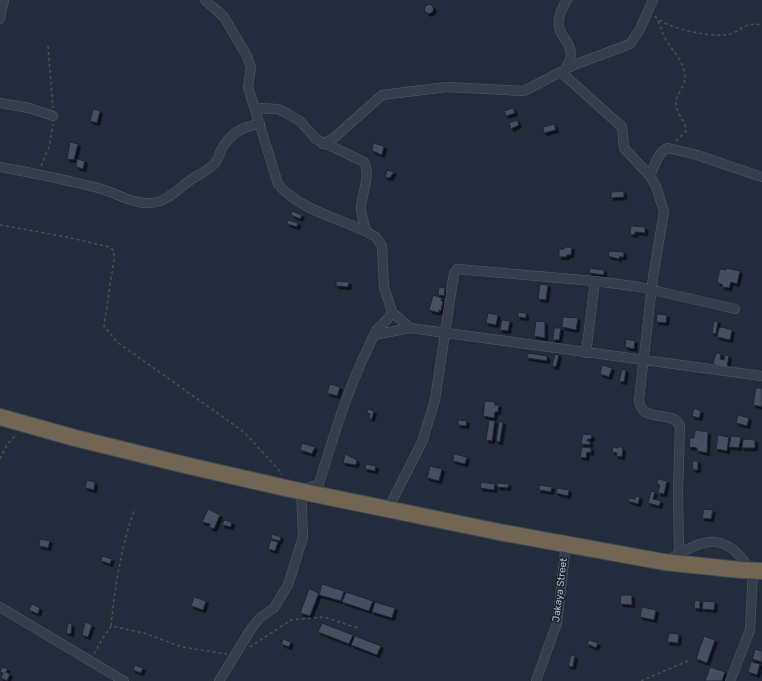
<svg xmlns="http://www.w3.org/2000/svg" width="762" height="681" font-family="Rubik,sans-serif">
	<defs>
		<filter id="shadow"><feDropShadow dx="2.5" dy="2.5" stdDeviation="0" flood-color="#0009"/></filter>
	</defs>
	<rect width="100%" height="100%" fill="#222c3b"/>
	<path fill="#444f60" stroke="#1d2532" filter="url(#shadow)" d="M424.5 9a4.5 4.5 0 1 1 9 0a4.5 4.5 0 1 1-9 0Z
		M513 108 515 113 506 116 504 111Z
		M93 109 100 111 97 123 90 121Z
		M517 120 519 125 511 129 509 123Z
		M554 124 556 130 544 133 543 127Z
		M70 142 78 144 74 160 67 159Z
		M373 143 384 146 382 155 372 151Z
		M77 159 85 161 83 169 76 167Z
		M387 170 394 172 390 178 385 177Z
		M624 191V197L611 198V192Z
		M292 211 302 215 300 219 291 215Z
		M288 220 298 223 297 227 287 224Z
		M631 226 645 227V233L635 232V235L630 234Z
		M564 247H572L571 255H567V257H559V249H564Z
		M609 251 624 252V257H619V259L608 256Z
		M590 268 604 270V275L589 273Z
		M726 268 740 271 737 284 731 282 729 288 722 287 723 285 717 282 720 269 726 270Z
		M336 281 349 282 348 287 336 286Z
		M540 284 548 285 546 300 538 299Z
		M439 287 445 288 444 296 438 295Z
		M433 295 442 298 441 301H443L441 311 439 310V313L429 310Z
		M518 312 526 313V318L518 317Z
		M488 313 498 315 496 325 486 323Z
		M657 314 667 315 666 323 656 322Z
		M563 317 578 318 576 330 562 327Z
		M502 320 510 321 508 331 500 330Z
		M536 321 545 322V338L534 336Z
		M714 321H718L716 334 712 333Z
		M722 327 732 330 730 340 717 337 719 328Z
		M554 328H561L559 340H553Z
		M626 339 635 341 634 349 625 347Z
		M528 353 547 356V361L527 358Z
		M716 353 721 354 720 359 724 360 725 355 729 356 727 367H717V365L713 364Z
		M555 354 559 355 556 367 552 366Z
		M602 365 612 368 609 377 600 374Z
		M622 369 626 370 624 382 619 381Z
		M330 384 340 387 337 396 327 393Z
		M756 388H762V407L753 405Z
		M485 401 495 402V405H499L498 412H495L494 418 483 416Z
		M694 408 701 411 699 418 692 416Z
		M368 409 374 411 372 419 369 418 370 414 367 413Z
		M738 415 749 418 747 426 736 423Z
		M458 420 467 421 466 426 458 425Z
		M489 420 495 421 492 441 486 440Z
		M499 422H503L500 442 496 441Z
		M695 430 708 432 707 453 697 451V448L689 447 690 438H694Z
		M583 434 592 435 591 439H588L587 441H590V445L581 444Z
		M718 435 729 437 727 451 716 449Z
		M731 436 741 437 739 448 729 447Z
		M743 439 755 440V448H742Z
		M302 443 315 447 312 454 300 450Z
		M619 446 623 449 622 457 616 456 617 453 612 452 613 447 618 448Z
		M582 447 591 448V453L587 452 586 458 580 457Z
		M345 454 357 460 356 465 343 463Z
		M454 454 467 457 465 464 453 461Z
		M692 461H698V470H693Z
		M366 464 376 466 375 471 365 469Z
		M430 466 442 469 439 481 427 478Z
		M658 479 667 481 664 494 658 493 660 485 657 484Z
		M87 480 95 482 94 490 85 488Z
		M481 482 495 484 494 490 480 488Z
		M497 483 509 484 508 488 497 487Z
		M539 485 552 487 551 492 539 490Z
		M557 488 569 490 568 496 556 493Z
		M651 491 655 492 653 499 661 501 659 506 648 503Z
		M636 496 640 497 638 504 628 501 629 498 635 499Z
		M208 509 220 515 214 529 209 527 210 524 202 522Z
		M704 509 713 510 711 519 702 518Z
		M224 520 232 522 231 527 222 525Z
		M272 534 281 537 280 541 271 539Z
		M40 539 50 541 48 548 39 546Z
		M271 540 278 542 275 551 268 549Z
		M102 556 112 559 110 564 101 561Z
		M322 584 344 591 341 601 319 595Z
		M309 589 319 593 310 616 300 613Z
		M346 592 373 601 369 611 342 602Z
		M621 595H632V605L620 604Z
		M194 597 206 601 203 610 191 606Z
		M695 600 700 601V609L694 608Z
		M703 601 715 602 714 610 702 609Z
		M375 602 395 608 392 618 372 612Z
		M32 604 40 608 38 614 29 610Z
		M642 607 656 610 654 620 640 617Z
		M85 622 92 625 88 637 82 635Z
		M68 623 72 624 71 634 66 633Z
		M322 623 353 635 349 644 318 632Z
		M669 633 679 634 678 643 667 642Z
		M355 636 381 646 377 655 351 645Z
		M704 636 715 640 707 663 696 659Z
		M283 639 291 642 289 647 281 644Z
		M589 640 598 643 596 648 587 644Z
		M755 649 762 651V662L752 659Z
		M571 655 575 656 573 667 568 666Z
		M751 662 760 664 757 675 748 672Z
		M135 665 143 668 141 673 133 670Z
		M2 667 8 669 6 672 10 674 7 681 1 678 3 673 0 672Z
		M710 667 725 672 722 681H705Z"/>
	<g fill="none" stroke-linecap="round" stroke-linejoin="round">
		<g stroke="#545c69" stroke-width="10">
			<path id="street" d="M205 0 224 17 247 56 251 67 248 87 278 184C304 214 344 218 376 237L382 246 384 287 392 312 410 328 762 376
				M567 0C544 36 576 37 570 59 569 64 565 69 562 73L622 127 624 148 650 176 656 186 664 212 653 277 639 400C642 425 672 408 680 426L678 491 679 553
				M0 19 4 0
				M0 103 29 108 53 116
				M255 108 278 109 286 113 300 121 316 139 364 162C371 174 362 194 361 207 361 215 364 224 367 232
				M323 144 335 137 382 95 447 87 524 91 574 65 630 44 640 29 653 0
				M0 167C33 173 66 180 98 188 118 193 136 207 157 202 170 199 181 186 192 179 200 174 209 170 215 163 219 159 219 152 223 147 231 133 245 126 260 124
				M650 176C654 167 658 151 668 148L697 155 762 177
				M374 335 410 328
				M586 353 595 281
				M388 509 422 442 435 400 454 273 457 269 595 281 640 287 735 309
				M675 556C707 537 725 534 748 566L742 570
				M0 607 124 681
				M219 681 253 626 261 617 274 608 288 585 303 537 301 491 319 484C333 438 347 391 368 348 371 342 373 336 376 331 381 324 388 321 392 312
				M536 681 557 623 566 544
				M730 681 750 630 753 570"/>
		</g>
		<g stroke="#414956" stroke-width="18">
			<path id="highway" d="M0 417 75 438 185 465 290 489 499 532 664 562 741 570 762 571"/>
		</g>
		<path stroke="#425559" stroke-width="1.5" stroke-dasharray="3 3" stroke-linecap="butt" d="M655 16C664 28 710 37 725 35 742 33 742 21 762 25
			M658 21C661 26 662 33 665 38 672 51 684 61 685 76 686 87 674 95 676 106 678 115 686 122 686 131L675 142
			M48 46 53 108
			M41 166 49 147 53 124
			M0 225 62 236 110 247 114 251V259L104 326 117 342 244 432 278 469 282 475
			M0 459 7 445 14 437 13 433
			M111 626C115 586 121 547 135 508
			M250 647 291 620 324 617 358 628
			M94 654 104 636 111 626 144 633 182 647 227 654
			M641 681 690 660"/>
		<use href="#street" stroke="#363e4b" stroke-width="9"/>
		<use href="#highway" stroke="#716653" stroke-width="16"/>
	</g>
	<g text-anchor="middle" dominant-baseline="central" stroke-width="3" stroke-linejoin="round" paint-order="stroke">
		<g font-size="10" fill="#b1b9c7" stroke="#1b2330">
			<text transform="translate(560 590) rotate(-83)">Jakaya Street</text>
		</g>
	</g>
</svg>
